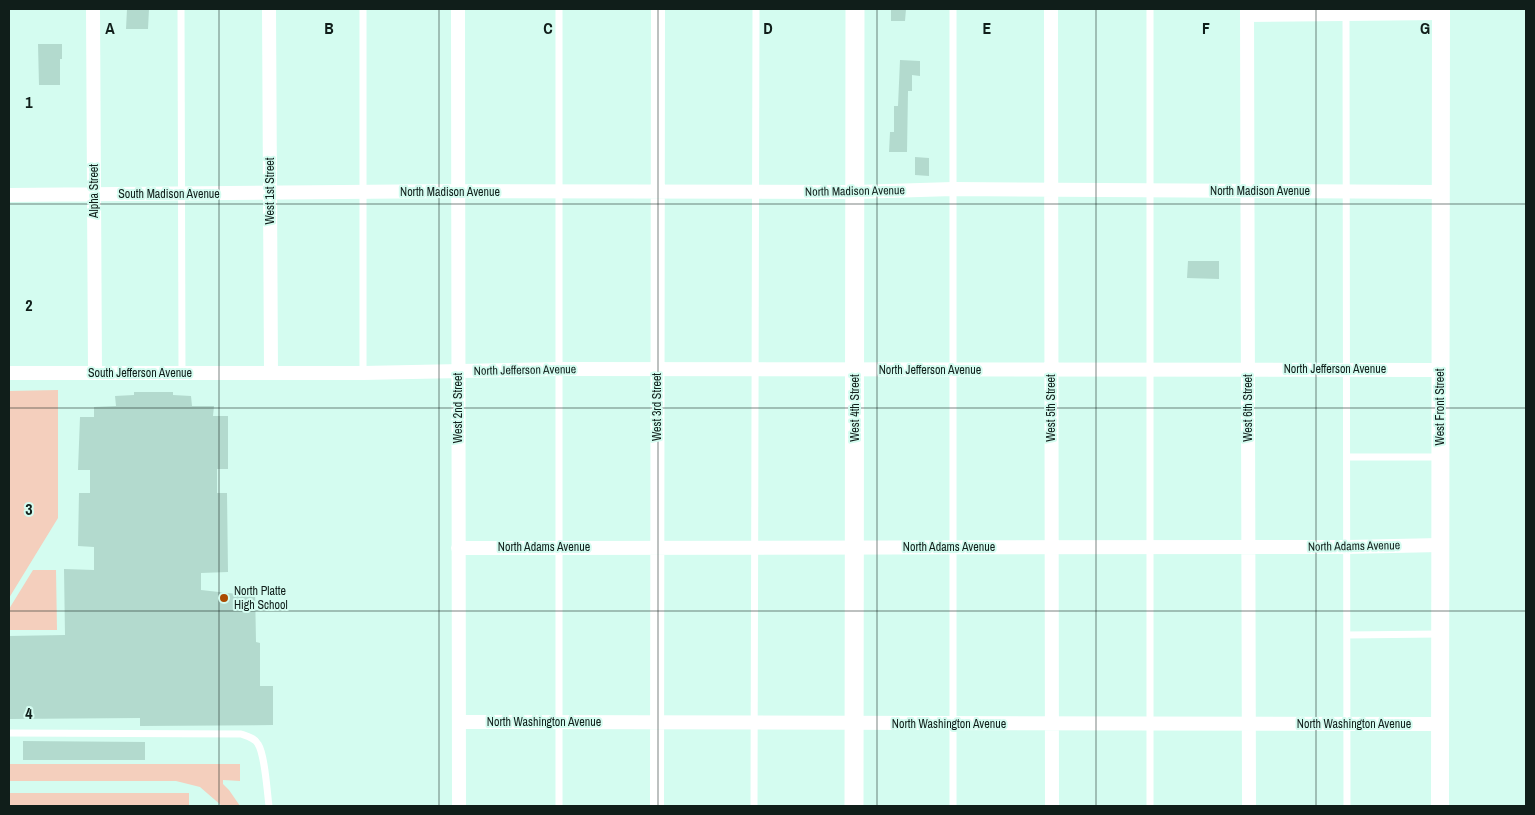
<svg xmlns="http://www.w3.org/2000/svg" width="1535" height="815" font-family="'Archivo Narrow',sans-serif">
	<rect width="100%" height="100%" fill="#d4fcf0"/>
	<path fill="#f4cfbd" d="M58 390V518L9 598V391Z
		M33 570H56L57 630H9V609Z
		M9 764H240V781L223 780V784L229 790 240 806H222L200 787 176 781H9Z
		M9 793H189V806H9Z"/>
	<path fill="#b3dace" d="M127 9H149L148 29H126Z
		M891 9H906L905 21H891Z
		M38 44H62V59H60V85H39Z
		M900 60 920 61V76L912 75V91H908L907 152H889L890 132H894V106H898Z
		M915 157 929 158V176L915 175Z
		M1188 261H1219V279L1187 278Z
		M134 392H173V395L191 396 192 406H214L213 416H228V469H217V493H227L228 572 201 573V590L237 594V588H255L256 642 260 643V686H273V725L140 726V718L9 719V636L65 635 64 569 94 570V547L78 546 79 493H90V470H78L80 417H94V407L116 406 115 396 134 395Z
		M23 741 145 742V760H23Z"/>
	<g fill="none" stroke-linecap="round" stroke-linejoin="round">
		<path stroke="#fff" stroke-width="7" d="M181 9 182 373
			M363 9V373
			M953 9V806
			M1150 9V806
			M1346 12 1347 806
			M1347 457H1440
			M1347 635 1440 634
			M9 733 241 734C247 736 255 738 258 744 265 755 267 791 269 806
			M559 806V9
			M754 806 756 9"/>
		<path stroke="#fff" stroke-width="14" d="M93 9 95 373
			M269 9 271 373
			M458 9 459 806
			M1051 9 1052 806
			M1247 9 1249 806
			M1247 15 1441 13
			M9 195 458 191 855 192 953 189 1441 192
			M9 373H363L559 369 1440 370
			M458 548 1347 547 1440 545
			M459 722 1440 724
			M657 806 658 9"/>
		<path stroke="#fff" stroke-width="18" d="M1440 806 1441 9"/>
		<path stroke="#fff" stroke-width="19" d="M854 806 855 9"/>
	</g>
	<path fill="none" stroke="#101e1a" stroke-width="1" stroke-opacity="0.55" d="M219 9V806M439 9V806M658 9V806M877 9V806M1096 9V806M1316 9V806M9 204H1526M9 408H1526M9 611H1526"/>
	<circle fill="#ab4b01" stroke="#d4fcf0" stroke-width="2" cx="224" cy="598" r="5"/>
	<g text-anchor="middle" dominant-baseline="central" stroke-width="4" stroke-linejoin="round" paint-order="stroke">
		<g font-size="12" fill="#101e1a" stroke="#d4fcf0">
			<text transform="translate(94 191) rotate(-90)">Alpha Street</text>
			<text transform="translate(270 191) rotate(-90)">West 1st Street</text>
			<text transform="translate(855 191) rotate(-1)">North Madison Avenue</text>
			<text x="1260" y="191">North Madison Avenue</text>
			<text x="450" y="192">North Madison Avenue</text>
			<text x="169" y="194">South Madison Avenue</text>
			<text x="1335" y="369">North Jefferson Avenue</text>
			<text transform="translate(525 370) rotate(-1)">North Jefferson Avenue</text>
			<text x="930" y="370">North Jefferson Avenue</text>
			<text x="140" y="373">South Jefferson Avenue</text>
			<text transform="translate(657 407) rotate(-90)">West 3rd Street</text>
			<text transform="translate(1440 407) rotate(-90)">West Front Street</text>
			<text transform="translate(458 408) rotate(-90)">West 2nd Street</text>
			<text transform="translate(855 408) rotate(-90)">West 4th Street</text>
			<text transform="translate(1051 408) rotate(-90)">West 5th Street</text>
			<text transform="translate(1248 408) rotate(-90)">West 6th Street</text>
			<text transform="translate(1354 546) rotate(-1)">North Adams Avenue</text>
			<text x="544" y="547">North Adams Avenue</text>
			<text x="949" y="547">North Adams Avenue</text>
			<text x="544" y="722">North Washington Avenue</text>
			<text x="949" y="724">North Washington Avenue</text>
			<text x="1354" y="724">North Washington Avenue</text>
		</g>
		<g font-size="12" fill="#101e1a" stroke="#d4fcf0" text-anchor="start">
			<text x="234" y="591">North Platte<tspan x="234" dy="14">High School</tspan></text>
		</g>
	</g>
	<g font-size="16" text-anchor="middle" font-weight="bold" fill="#101e1a" stroke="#d4fcf0" stroke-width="4" stroke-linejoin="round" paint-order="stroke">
		<text x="110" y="34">A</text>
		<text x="329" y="34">B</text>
		<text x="548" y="34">C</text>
		<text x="768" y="34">D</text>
		<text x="987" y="34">E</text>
		<text x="1206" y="34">F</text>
		<text x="1425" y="34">G</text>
		<text x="29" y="108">1</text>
		<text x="29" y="311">2</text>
		<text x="29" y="515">3</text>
		<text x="29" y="719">4</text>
	</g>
	<rect width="1535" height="815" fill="none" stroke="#101e1a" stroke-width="20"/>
</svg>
